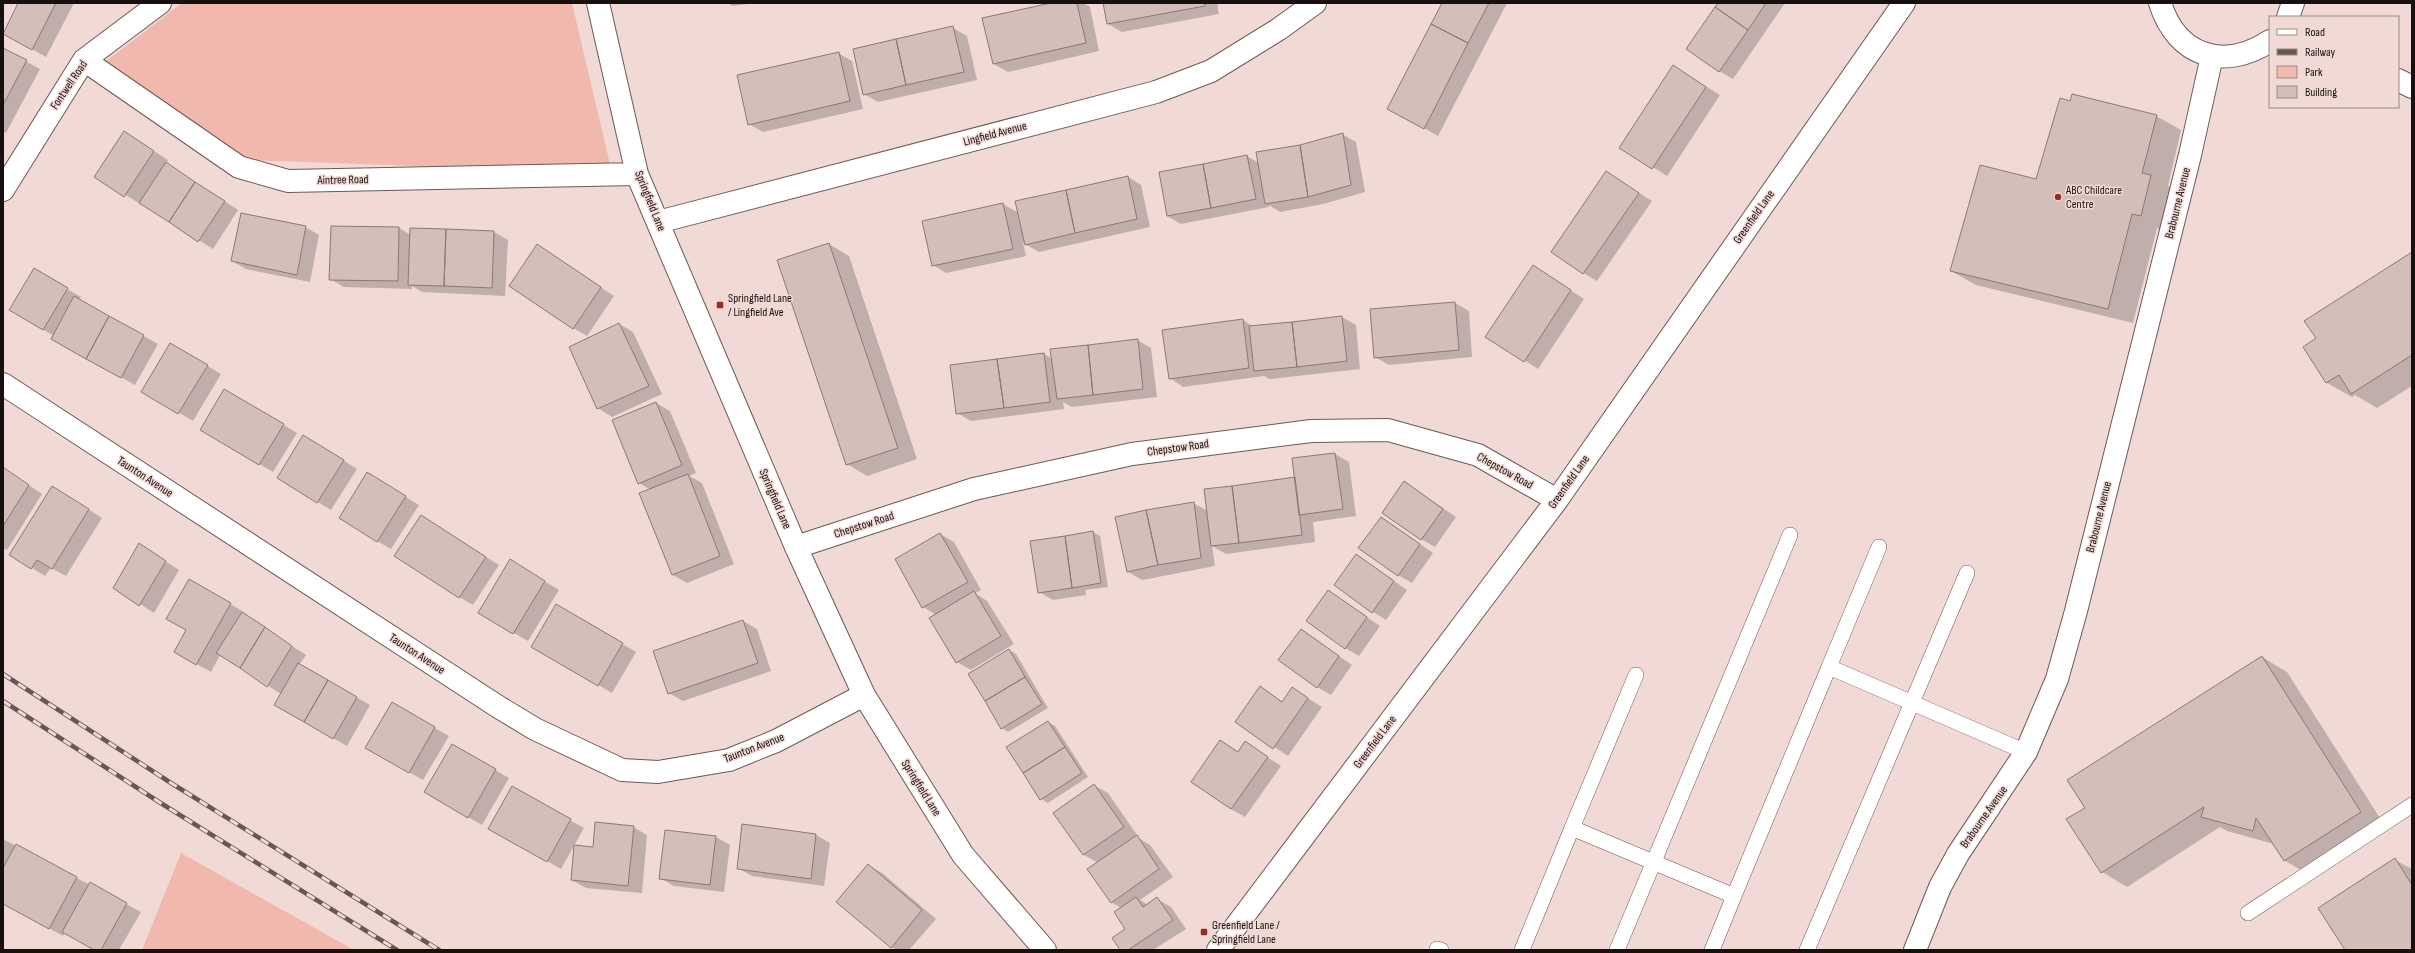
<svg xmlns="http://www.w3.org/2000/svg" width="2415" height="953" font-family="'Sofia Sans Condensed',sans-serif">
	<rect width="100%" height="100%" fill="#f1dad5"/>
	<path fill="#f1b8ad" d="M182 3H572L612 173 247 160 105 62Z
		M181 853 354 950H142Z"/>
	<path fill="#0003" d="M19 3H74L46 57 3 33Z
		M727 3H755L733 6Z
		M1056 3H1083L1090 7 1099 51 1008 72 994 64Z
		M1104 3H1217L1219 14 1122 32 1108 24Z
		M1444 3H1507L1438 136 1401 115Z
		M1719 3H1785L1733 79 1719 71Z
		M953 28 967 36 977 80 878 102 864 94Z
		M3 49 40 69 6 133 3 131Z
		M838 53 852 61 863 109 763 132 749 124Z
		M1673 66 1720 95 1667 176 1620 147Z
		M2071 102 2156 116 2181 130 2168 186 2176 190 2166 230 2157 228 2133 323 1976 285 1951 271 2037 180Z
		M125 133 168 160 166 163 238 210 213 249 95 176Z
		M1342 134 1356 142 1365 192 1323 204 1280 212 1269 205V207L1181 224 1167 216 1247 156 1259 163 1300 146Z
		M1606 172 1652 201 1597 281 1583 273Z
		M1128 177 1141 185 1150 227 1039 252 1023 243 1026 256 946 273 933 265 1003 204 1019 213Z
		M305 227 319 235 310 282 246 269 232 261Z
		M332 227 399 228 411 235 494 232 508 240 505 296 422 292 412 286V289L344 287 330 279Z
		M829 244 849 256 917 459 867 476 847 464Z
		M538 246 614 296 587 336 573 328Z
		M2412 253V386L2377 408 2355 395 2352 397 2327 383 2317 339Z
		M1533 266 1584 299 1538 369 1487 336Z
		M34 270 81 297 79 300 158 344 135 385 66 347 54 336 10 310Z
		M1455 303 1469 311 1472 357 1389 365 1375 357Z
		M1342 317 1356 325 1360 369 1269 379 1264 376 1183 387 1170 378 1243 320 1254 327Z
		M619 324 633 332 662 394 612 417 598 408Z
		M1137 340 1151 348 1157 397 1072 407 1063 402 1064 409 971 421 957 413 1044 354 1053 359Z
		M171 344 221 374 193 421 142 391Z
		M225 390 297 433 273 472 201 430Z
		M656 403 670 411 696 473 689 476 702 483 734 564 687 583 673 575 651 490 639 483 613 421Z
		M318 444 357 469 331 510 278 478Z
		M1335 454 1349 462 1356 516 1313 522 1315 542 1226 554 1212 546 1215 566 1142 580 1128 572 1193 503 1208 511 1296 478 1293 459Z
		M3 468 42 494 7 550 3 548Z
		M381 482 419 505 391 549 377 541Z
		M1405 482 1456 517 1435 547 1421 539Z
		M66 495 102 518 66 576 51 568 45 576 32 568Z
		M421 516 499 565 473 605 459 597Z
		M1382 518 1433 553 1412 583 1398 575Z
		M1093 532 1100 536 1108 587 1085 590 1086 595 1053 600 1039 592Z
		M940 534 954 542 981 590 975 593 987 601 1014 644 971 670 957 662 936 615 923 607Z
		M153 553 179 570 154 613 114 587Z
		M1356 555 1407 590 1386 620 1373 612Z
		M524 569 559 590 528 641 479 613Z
		M189 580 244 612 243 614 306 655 299 665 370 705 347 746 275 705 281 694 220 655 211 672 175 652 187 630Z
		M1329 591 1380 626 1359 656 1345 648Z
		M556 605 636 652 612 693 532 646Z
		M743 621 757 629 771 671 683 701 669 693Z
		M1301 630 1352 665 1331 695 1317 687Z
		M1009 650 1016 654 1048 708 1008 732 1002 728Z
		M2262 657 2287 672 2385 826 2309 875 2284 860 2274 844 2227 831 2220 827 2127 887 2102 872 2086 808Z
		M1260 688 1283 702 1292 688 1322 707 1288 756 1236 722Z
		M392 704 449 736 423 780 366 748Z
		M1048 722 1055 726 1088 777 1048 803 1041 799Z
		M1221 741 1239 752 1246 743 1281 766 1245 817 1231 809Z
		M452 745 509 778 482 825 425 792Z
		M1094 785 1108 793 1137 835 1135 836 1150 845 1173 877 1140 900 1148 905 1157 899 1171 907 1186 929 1153 950H1121L1127 930 1121 908 1111 902 1098 863 1084 855 1055 813Z
		M512 788 584 828 561 869 489 828Z
		M743 825 816 835 830 843 824 886 752 876 738 868Z
		M633 827 647 835 642 893 586 888 572 880Z
		M666 831 716 837 730 845 724 892 674 886 660 878Z
		M3 839 141 912 119 950H95L65 933 63 936 3 903Z
		M2395 860 2412 869V950H2346Z
		M868 865 882 873 936 919 909 950H897L891 947Z"/>
	<path fill="#d4beb9" stroke="#8c7874" d="M18 3H56L32 50 3 34Z
		M1051 3H1077L1086 43 993 64 982 18Z
		M1103 3H1205V6L1107 24Z
		M1442 3H1489L1468 43 1431 24Z
		M1718 3H1766L1748 30 1715 7Z
		M1715 7 1748 30 1719 72 1686 49Z
		M1431 24 1468 43 1424 129 1387 109Z
		M953 26 964 72 906 85 896 39Z
		M896 39 906 85 863 95 853 49Z
		M3 48 27 60 3 105Z
		M839 52 850 101 748 125 737 75Z
		M1673 65 1706 87 1652 169 1619 148Z
		M2072 94 2157 115 2142 173 2151 175 2141 216 2132 214 2108 309 1950 271 1980 165 2036 179 2060 98 2070 101Z
		M124 131 154 151 124 197 94 177Z
		M1343 133 1351 185 1308 197 1300 145Z
		M1300 145 1308 197 1265 204 1256 152Z
		M1247 155 1256 199 1211 208 1203 164Z
		M166 162 195 182 169 222 139 203Z
		M1203 164 1211 208 1167 216 1159 172Z
		M1606 171 1639 193 1583 274 1551 252Z
		M1128 176 1137 219 1075 233 1066 190Z
		M195 182 225 201 198 242 169 222Z
		M1066 190 1075 233 1025 245 1015 201Z
		M1003 203 1013 249 932 266 922 221Z
		M241 213 306 226 297 275 231 261Z
		M331 226 399 227 398 281 329 280Z
		M410 228 446 229 444 286 408 285Z
		M446 229 494 231 492 288 444 286Z
		M829 243 898 448 846 465 777 260Z
		M537 244 601 287 573 329 509 286Z
		M2412 252V355L2351 394 2339 375 2326 383 2303 347 2316 338 2304 321Z
		M1533 265 1571 290 1524 362 1485 337Z
		M34 268 68 288 43 330 9 310Z
		M74 296 109 316 86 359 51 339Z
		M1455 302 1459 350 1374 358 1370 309Z
		M109 316 144 335 121 378 86 359Z
		M1342 316 1347 361 1297 367 1292 322Z
		M1243 319 1249 368 1169 379 1162 330Z
		M1292 322 1297 367 1254 371 1249 326Z
		M619 323 649 386 597 409 569 347Z
		M1138 339 1143 389 1093 395 1088 345Z
		M170 343 208 365 178 414 141 392Z
		M1088 345 1093 395 1057 399 1050 349Z
		M1044 353 1050 402 1004 408 997 359Z
		M997 359 1004 408 956 414 950 365Z
		M224 389 284 424 259 465 200 430Z
		M656 402 682 465 638 484 612 420Z
		M303 435 344 460 317 503 277 478Z
		M1335 453 1343 509 1299 515 1292 458Z
		M3 467 29 485 3 526Z
		M367 472 406 496 377 542 339 518Z
		M688 474 720 556 672 575 639 493Z
		M1295 477 1302 535 1239 543 1232 486Z
		M1404 481 1443 509 1421 540 1382 513Z
		M52 486 89 509 52 569 37 560 31 569 9 555Z
		M1232 486 1239 543 1211 546 1204 489Z
		M1194 502 1201 558 1158 565 1146 510Z
		M1146 510 1158 565 1127 572 1115 517Z
		M421 515 486 557 459 598 394 556Z
		M1381 517 1420 544 1398 576 1358 548Z
		M1093 531 1101 583 1072 588 1065 536Z
		M940 533 968 582 922 608 895 559Z
		M1065 536 1072 588 1038 593 1030 541Z
		M139 543 166 561 139 606 113 588Z
		M1356 554 1394 581 1372 613 1334 585Z
		M510 559 545 581 513 634 478 613Z
		M189 579 231 603 196 665 174 652 186 630 166 619Z
		M1328 590 1367 617 1345 649 1306 621Z
		M974 591 1001 636 956 663 929 618Z
		M556 604 623 643 598 686 531 647Z
		M242 612 265 627 240 668 216 653Z
		M743 620 758 663 668 694 653 651Z
		M265 627 292 646 267 687 240 668Z
		M1301 629 1339 656 1317 688 1278 660Z
		M1009 649 1025 677 985 701 968 674Z
		M2262 656 2361 812 2284 861 2256 818 2253 831 2201 817 2204 807 2101 873 2066 819 2085 808 2067 780Z
		M298 663 328 680 304 722 274 705Z
		M1025 677 1042 704 1001 729 985 701Z
		M328 680 357 697 333 739 304 722Z
		M1260 686 1282 702 1292 687 1308 698 1273 749 1235 722Z
		M392 702 435 727 409 773 365 748Z
		M1048 721 1065 747 1023 773 1006 747Z
		M1220 740 1238 752 1245 741 1268 757 1231 809 1191 782Z
		M452 744 496 769 468 818 424 792Z
		M1065 747 1082 773 1040 800 1023 773Z
		M1094 784 1124 827 1083 855 1053 813Z
		M512 786 571 819 547 862 488 829Z
		M595 822 634 826 628 886 571 880 574 845 593 847Z
		M742 824 816 834 811 879 737 869Z
		M665 830 716 836 710 885 659 879Z
		M1137 835 1159 869 1111 903 1087 869Z
		M16 844 77 877 49 929 3 904V868Z
		M2395 858 2412 885V950H2345L2318 908Z
		M868 864 922 910 891 948 836 902Z
		M90 882 127 903 101 950H94L62 932Z
		M1136 897 1143 907 1157 897 1173 920 1128 950H1120L1112 938 1125 929 1114 912Z"/>
	<g fill="none" stroke-linecap="round" stroke-linejoin="round">
		<g stroke="#6c5955" stroke-width="16">
			<path id="service" d="M1829 667 1879 547
				M1572 828 1636 675
				M2248 913 2412 805
				M1437 949 1441 950
				M1522 950 1572 828 1734 896 1829 667 2026 752
				M1617 950 1790 535
				M1712 950 1734 896
				M1807 950 1967 573"/>
		</g>
		<g stroke="#6c5955" stroke-width="24">
			<path id="minor" d="M598 3 637 174 796 547 864 695 963 855 1045 950
				M2160 3C2177 57 2224 71 2270 41
				M2288 17 2293 3
				M84 60 239 167 288 181 637 174
				M2398 80 2412 87
				M3 190 84 60 160 3
				M658 222 1156 92 1211 71 1279 29 1315 3
				M3 384 497 706 535 729 622 770 658 772 729 760 776 741 864 695
				M796 547 974 489 1132 454 1311 431 1388 430 1478 455 1557 500
				M1218 950 1557 500 1904 3
				M1915 950 1940 887 1958 854 2026 752 2057 679 2076 611 2190 155 2212 56"/>
		</g>
		<use href="#service" stroke="#fff" stroke-width="15"/>
		<use href="#minor" stroke="#fff" stroke-width="22"/>
		<g stroke="#655855" stroke-width="4.5">
			<path id="rail" d="M3 674 171 783 439 950
				M3 701 159 802 397 950"/>
		</g>
		<use href="#rail" stroke="#f1dad5" stroke-width="3" stroke-dasharray="9" stroke-linecap="butt"/>
	</g>
	<g fill="#972d1d" stroke="#f1dad5" stroke-width="1.5">
		<circle cx="2058" cy="197" r="4"/>
		<rect x="716" y="301" width="8" height="8" rx="2"/>
		<rect x="1200" y="928" width="8" height="8" rx="2"/>
	</g>
	<g text-anchor="middle" dominant-baseline="central" stroke-width="3" stroke-linejoin="round" paint-order="stroke">
		<g font-size="12" fill="#17100e" stroke="#f1dad5">
			<text transform="translate(69 85) rotate(-56)">Fontwell Road</text>
			<text transform="translate(995 134) rotate(-15)">Lingfield Avenue</text>
			<text transform="translate(343 180) rotate(-1)">Aintree Road</text>
			<text transform="translate(650 201) rotate(68)">Springfield Lane</text>
			<text transform="translate(2178 203) rotate(-76)">Brabourne Avenue</text>
			<text transform="translate(1754 217) rotate(-55)">Greenfield Lane</text>
			<text transform="translate(1178 448) rotate(-8)">Chepstow Road</text>
			<text transform="translate(1505 471) rotate(29)">Chepstow Road</text>
			<text transform="translate(145 477) rotate(33)">Taunton Avenue</text>
			<text transform="translate(1569 482) rotate(-55)">Greenfield Lane</text>
			<text transform="translate(775 499) rotate(67)">Springfield Lane</text>
			<text transform="translate(2099 517) rotate(-76)">Brabourne Avenue</text>
			<text transform="translate(864 525) rotate(-18)">Chepstow Road</text>
			<text transform="translate(417 654) rotate(33)">Taunton Avenue</text>
			<text transform="translate(1375 742) rotate(-53)">Greenfield Lane</text>
			<text transform="translate(754 748) rotate(-21)">Taunton Avenue</text>
			<text transform="translate(921 788) rotate(58)">Springfield Lane</text>
			<text transform="translate(1984 817) rotate(-55)">Brabourne Avenue</text>
		</g>
		<g font-size="12" fill="#17100e" stroke="#f1dad5" text-anchor="start">
			<text x="2066" y="190">ABC Childcare<tspan x="2066" dy="14">Centre</tspan></text>
			<text x="728" y="298">Springfield Lane<tspan x="728" dy="14">/ Lingfield Ave</tspan></text>
			<text x="1212" y="925">Greenfield Lane /<tspan x="1212" dy="14">Springfield Lane</tspan></text>
		</g>
	</g>
	<rect width="2415" height="953" fill="none" stroke="#17100e" stroke-width="8"/>
	<rect x="2269" y="16" width="130" height="92" fill="#f1dad5" stroke="#9a8985"/>
	<rect x="2277" y="29" width="20" height="6" fill="#ffffff" stroke="#9a8985"/>
	<text x="2305" y="36" font-size="12" fill="#17100e">Road</text>
	<rect x="2277" y="49" width="20" height="6" fill="#655855" stroke="#9a8985"/>
	<text x="2305" y="56" font-size="12" fill="#17100e">Railway</text>
	<rect x="2277" y="66" width="20" height="12" fill="#f1b8ad" stroke="#9a8985"/>
	<text x="2305" y="76" font-size="12" fill="#17100e">Park</text>
	<rect x="2277" y="86" width="20" height="12" fill="#d4beb9" stroke="#9a8985"/>
	<text x="2305" y="96" font-size="12" fill="#17100e">Building</text>
</svg>
